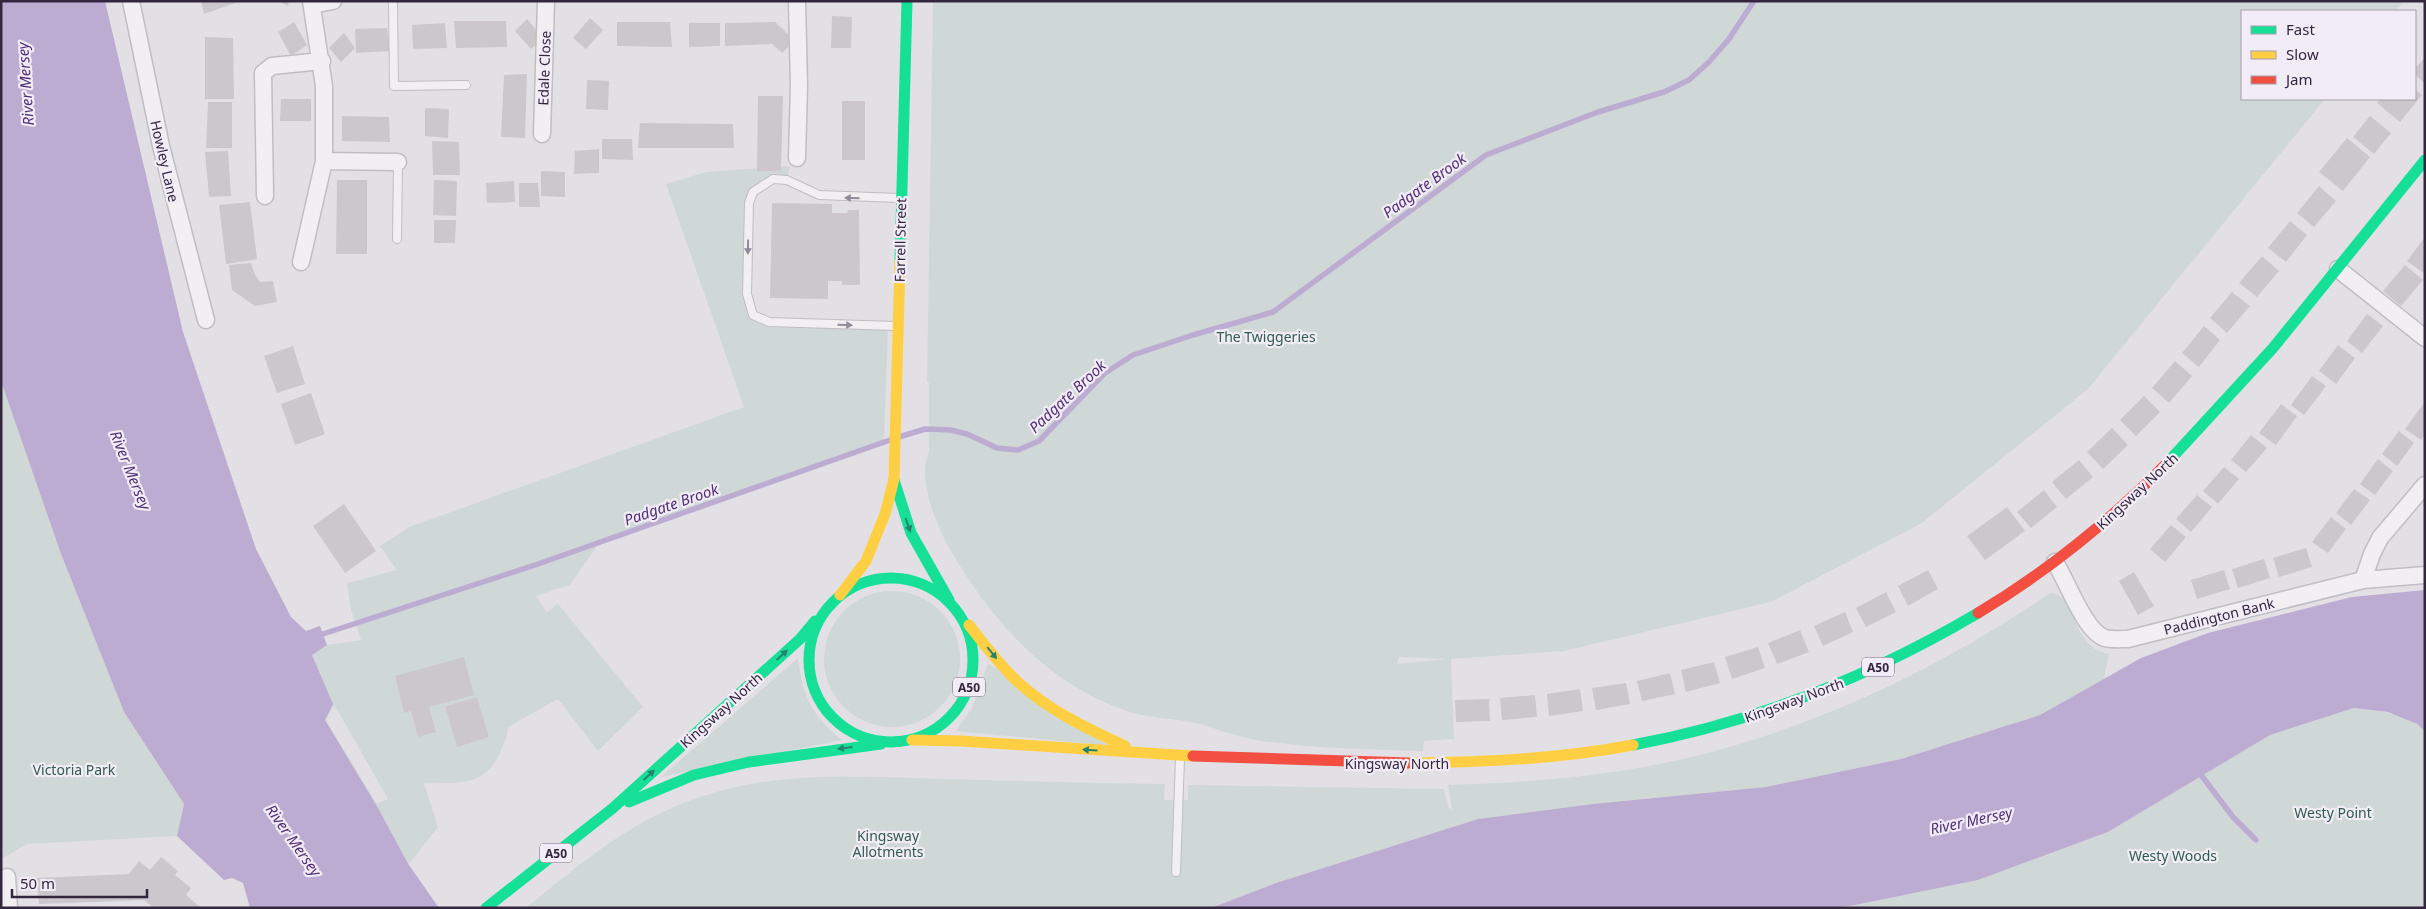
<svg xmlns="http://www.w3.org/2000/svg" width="2426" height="909" font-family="'Noto Sans',sans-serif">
	<rect width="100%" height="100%" fill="#e3e0e5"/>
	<path fill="#cfd8d7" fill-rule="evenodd" d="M933 1H2404L2396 11H2242V99H2325L2088 389 1922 523 1771 602 1564 651 1451 659 1454 739 1424 741 1423 751C1367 749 1311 749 1257 740 1236 737 1215 728 1195 723 1172 718 1146 718 1124 710 1046 682 994 623 952 553 938 529 916 479 929 453V383L927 382ZM1399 657 1445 659H1446L1397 664Z
		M790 166 787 180 773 179 753 192 750 308 761 320 888 326 884 442 600 542 570 585 536 596 547 612 558 604 643 707 598 751 558 699 508 727C507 739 503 747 498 757 482 788 455 782 424 783L438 827 409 864 378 808 325 720 312 655 327 645 361 640 351 610 347 583 397 570 380 546 409 527 744 407 666 184 706 172ZM464 658 429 707 418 737 411 711 404 712 395 676ZM477 697 489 737 457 746 445 706ZM335 706 388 799 377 804 326 720Z
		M1 379 61 554 124 712 184 804 177 836 27 844 1 859Z
		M824 659a68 68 0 1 1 136 0a68 68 0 1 1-136 0Z
		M2050 593C2078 594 2070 647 2109 654L2104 679 2040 715 1901 759 1766 787 1593 804 1478 819 1276 883 1211 908H526C570 872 613 835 665 811 758 768 847 776 946 779 1019 781 1092 783 1165 784L1164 800H1188V785L1444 789 1448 807 1452 810 1448 785C1524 783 1600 777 1674 761 1809 731 1936 671 2050 593Z
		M798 658C803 697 811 715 842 740L661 777Z
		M988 663 1112 746 956 731 972 708Z
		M2354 708C2379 711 2405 713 2425 731V908H1832L1855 905 1978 880 2108 832 2270 735Z"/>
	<path fill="#bdacd2" d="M1 1H105L183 332 256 549 291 617 306 631 320 626 327 645 312 655 333 704 325 720 378 808 409 865 439 908H250L243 883 232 878 224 880 177 836 184 804 124 712 61 554 1 381Z
		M2425 590V731L2417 724 2388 712 2354 708 2270 735 2108 832 1978 880 1855 905 1832 908H1211L1276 883 1478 819 1593 804 1766 787 1901 759 2040 715 2141 658 2208 633 2352 597Z"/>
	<path fill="#e3e0e5" d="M334 705 328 720 377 804 326 720Z"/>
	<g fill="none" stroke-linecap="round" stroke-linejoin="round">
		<path stroke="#bdacd2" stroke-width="5.5" d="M899 437 925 429 951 430 967 434 997 448 1018 450 1039 441 1105 373 1133 355 1193 335 1273 312 1486 155 1598 112 1664 92 1689 80 1709 62 1729 39 1754 1
			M323 634 538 564 890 440
			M2198 771 2233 817 2256 840"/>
	</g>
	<path fill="#cbc7cd" d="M201 1H238V2L204 14Z
		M278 1H289L288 6Z
		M832 16 852 17 851 48H831Z
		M590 18 603 30 586 49 573 38Z
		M527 19 543 38 531 49 515 31Z
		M454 21H506L507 47 456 48Z
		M294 22 307 45 291 56 278 32Z
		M617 22H670L672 47 617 46Z
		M775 22 795 41 782 53 772 44 725 46V23Z
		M445 23 447 48 413 49 412 25Z
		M689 23H720V46L689 47Z
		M387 28 390 51 356 53 355 29Z
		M344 33 355 48 341 62 329 48Z
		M205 37 233 38 234 99H205Z
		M2425 57V83L2415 75V69Z
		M527 74 525 138 501 137 504 75Z
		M587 80 609 81 608 110 586 109Z
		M2415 89 2422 95 2400 122 2377 103 2380 99H2415Z
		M758 96H783L781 171H757Z
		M281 99H311V121H280Z
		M842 101H865V160H842Z
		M208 102H232V148H206Z
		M425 108 449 109 448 138 425 136Z
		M342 116 389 117 390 142 342 141Z
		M2370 116 2391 133 2374 154 2353 137Z
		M640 123 733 124 734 148H638Z
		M2347 138 2370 157 2343 191 2319 172Z
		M602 139H632L633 160 602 159Z
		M432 141 459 142 460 175H433Z
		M599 149V173L574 174 575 151Z
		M228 151 231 196 209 197 205 152Z
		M541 171 565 172V197L541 196Z
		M337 180H367V254H336Z
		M434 180 457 181 456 216 433 215Z
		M514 181 515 202 487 203 486 183Z
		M519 183H538L540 207H519Z
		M2319 186 2336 201 2314 227 2297 213Z
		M250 202 257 259 226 264 219 205Z
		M772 203 832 204V213H847L848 210H859L860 285H842V281H828V299L770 298Z
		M434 220H456L455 243H434Z
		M2290 221 2307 235 2286 262 2268 248Z
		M2425 237V274L2407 261Z
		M2262 256 2279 271 2257 297 2239 283Z
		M251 263 255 275 260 282 273 281 277 302 255 306 232 290 229 265Z
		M2405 265 2423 280 2401 306 2383 291Z
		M2232 292 2250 306 2227 333 2210 318Z
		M2367 314 2383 326 2362 353 2347 341Z
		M2204 326 2220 340 2199 367 2182 353Z
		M2338 345 2355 358 2336 384 2319 371Z
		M293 346 305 384 277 393 264 356Z
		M2175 361 2192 376 2169 403 2152 388Z
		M2312 376 2326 386 2304 415 2291 405Z
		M311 393 325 434 295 445 281 404Z
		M2144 396 2160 412 2136 436 2120 420Z
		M2425 402V435L2421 440 2405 429Z
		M2281 404 2297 416 2276 445 2259 433Z
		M2112 428 2128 445 2103 469 2087 452Z
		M2399 431 2414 443 2397 466 2382 454Z
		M2251 435 2267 448 2246 472 2231 460Z
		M2378 459 2393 471 2375 495 2360 484Z
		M2079 460 2093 477 2066 499 2052 482Z
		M2224 467 2239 479 2218 504 2203 491Z
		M2354 489 2370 500 2351 525 2336 513Z
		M2044 490 2057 507 2031 528 2017 512Z
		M2197 495 2212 507 2191 532 2176 519Z
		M344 504 376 551 345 573 313 526Z
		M2007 507 2025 531 1985 560 1967 536Z
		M2331 517 2346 529 2328 553 2312 542Z
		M2171 525 2186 537 2165 562 2150 549Z
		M2306 548 2312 567 2279 577 2273 558Z
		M2264 559 2270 578 2238 588 2232 569Z
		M1928 570 1938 589 1908 606 1898 586Z
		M2224 570 2230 589 2197 599 2191 580Z
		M2134 572 2154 606 2138 615 2119 581Z
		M1886 592 1896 612 1866 627 1856 608Z
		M1845 612 1853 632 1823 646 1814 626Z
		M1800 630 1809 652 1777 664 1768 643Z
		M1758 647 1765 668 1732 679 1725 657Z
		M464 657 474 695 429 707 436 732 418 737 411 711 404 713 395 676Z
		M1714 662 1720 683 1686 692 1681 670Z
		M1670 673 1675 694 1642 701 1637 681Z
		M1626 683 1630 704 1596 710 1592 688Z
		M1580 689 1583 711 1549 716 1547 694Z
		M1535 695 1537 717 1502 720 1500 698Z
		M477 697 489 737 457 747 445 706Z
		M1489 699 1490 721 1456 722 1455 700Z
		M161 857 178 871 175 875 191 888 186 895 201 908H154L144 900 39 904 37 878 129 874 139 861 150 870Z"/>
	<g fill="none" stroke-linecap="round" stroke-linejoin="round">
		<g stroke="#c0bdc3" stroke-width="10">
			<path id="lane" d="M393 1 394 86 466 85
				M397 239 398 162
				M896 326 769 322 753 315 747 294 749 203 753 192 773 179 787 180 819 195 899 198
				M1176 872 1180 758"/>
		</g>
		<g stroke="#c0bdc3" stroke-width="19">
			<path id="street" d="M131 1 161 146 206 320
				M797 1 799 86 797 158
				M312 5 333 1
				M542 134 546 1
				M324 161 398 162
				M265 196 263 73 272 66 322 61
				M301 262 324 161V86L311 1
				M2338 269 2425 338
				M2055 562C2067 581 2085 632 2105 638 2113 640 2121 639 2128 639L2363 580 2425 575
				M2363 580 2372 554 2380 538 2425 485
				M7 877 9 908"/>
		</g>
		<use href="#lane" stroke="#f1eff2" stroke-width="8"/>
		<use href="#street" stroke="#f1eff2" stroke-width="16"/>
		<path stroke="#16e098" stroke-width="11" d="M900 262 907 1
			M2168 462 2273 348 2425 160
			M894 480 911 533 949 600
			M809 660a82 82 0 1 1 164 0a82 82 0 1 1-164 0Z
			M1633 745C1756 722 1870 677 1978 613
			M629 802 694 775 749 762 881 744
			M486 908 613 808 800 639 815 621"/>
		<path stroke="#ffcf43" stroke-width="11" d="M840 595 866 561 885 514 894 479 900 262
			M969 625C985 645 1000 666 1019 683 1050 711 1088 729 1125 746
			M912 740 961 741 1193 756
			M1409 763C1484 762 1559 759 1633 745"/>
		<path stroke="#f24e42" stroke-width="11" d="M1978 613C2048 571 2110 521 2168 462
			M1193 756 1409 763"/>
	</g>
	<defs><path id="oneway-solid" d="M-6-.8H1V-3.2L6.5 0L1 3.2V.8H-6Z" transform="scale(1.25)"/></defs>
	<g fill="#928a98">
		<use href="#oneway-solid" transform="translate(852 198) rotate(-179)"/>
		<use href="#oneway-solid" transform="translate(748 247) rotate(91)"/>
		<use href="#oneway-solid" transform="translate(845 325) rotate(2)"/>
	</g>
	<g fill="#25836c">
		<use href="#oneway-solid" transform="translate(908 525) rotate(70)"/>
		<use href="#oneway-solid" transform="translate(992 653) rotate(51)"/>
		<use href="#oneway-solid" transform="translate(782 655) rotate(-43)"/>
		<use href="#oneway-solid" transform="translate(845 748) rotate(173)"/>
		<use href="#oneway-solid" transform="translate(1090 750) rotate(-176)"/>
		<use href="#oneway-solid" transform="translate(649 775) rotate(-43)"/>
	</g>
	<g text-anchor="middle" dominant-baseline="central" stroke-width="4.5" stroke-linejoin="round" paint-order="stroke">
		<g fill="#f1ecf5" stroke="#6d6176" stroke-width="1">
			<rect x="1862" y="657.5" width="32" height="19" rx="4"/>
			<rect x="953" y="677.5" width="32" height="19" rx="4"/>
			<rect x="540" y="843.5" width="32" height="19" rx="4"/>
		</g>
		<g font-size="12" font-weight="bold" fill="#34263f">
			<text x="1878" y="667">A50</text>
			<text x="969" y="687">A50</text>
			<text x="556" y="853">A50</text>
		</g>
		<g font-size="14" fill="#34263f" stroke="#f1ecf5">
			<text transform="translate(544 68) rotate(-88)">Edale Close</text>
			<text transform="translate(165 161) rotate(77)">Howley Lane</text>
			<text transform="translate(900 240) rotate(-89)">Farrell Street</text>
			<text transform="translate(2137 491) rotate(-43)">Kingsway North</text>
			<text transform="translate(2219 616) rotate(-14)">Paddington Bank</text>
			<text transform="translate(1794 700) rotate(-20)">Kingsway North</text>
			<text transform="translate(721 710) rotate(-42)">Kingsway North</text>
			<text x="1397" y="763">Kingsway North</text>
		</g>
		<g font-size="14" fill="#325c51" stroke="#f1ecf5">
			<text x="1266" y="336">The Twiggeries</text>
			<text x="74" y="769">Victoria Park</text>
			<text x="2333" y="812">Westy Point</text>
			<text x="888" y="835">Kingsway<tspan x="888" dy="16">Allotments</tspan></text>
			<text x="2173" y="855">Westy Woods</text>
		</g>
		<g font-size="15" font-style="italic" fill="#512e75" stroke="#f1ecf5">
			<text transform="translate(25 84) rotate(-94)">River Mersey</text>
			<text transform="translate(1424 185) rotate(-36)">Padgate Brook</text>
			<text transform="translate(1067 396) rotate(-43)">Padgate Brook</text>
			<text transform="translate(131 470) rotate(68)">River Mersey</text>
			<text transform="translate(671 504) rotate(-19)">Padgate Brook</text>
			<text transform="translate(1971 820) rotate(-12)">River Mersey</text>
			<text transform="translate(294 840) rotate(55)">River Mersey</text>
		</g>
	</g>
	<rect width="2426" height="909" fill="none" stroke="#34263f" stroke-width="5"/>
	<rect x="2241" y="10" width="175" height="90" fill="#f1ecf5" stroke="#a59dac"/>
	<rect x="2251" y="26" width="25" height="8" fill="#16e098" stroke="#a59dac"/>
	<text x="2286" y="35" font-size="15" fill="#34263f">Fast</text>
	<rect x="2251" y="51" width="25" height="8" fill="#ffcf43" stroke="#a59dac"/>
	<text x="2286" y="60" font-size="15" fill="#34263f">Slow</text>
	<rect x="2251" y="76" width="25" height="8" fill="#f24e42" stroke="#a59dac"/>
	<text x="2286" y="85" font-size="15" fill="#34263f">Jam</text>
	<path d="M12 889v8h135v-8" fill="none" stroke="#34263f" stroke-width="2.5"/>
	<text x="20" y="889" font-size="15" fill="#34263f" stroke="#f1ecf5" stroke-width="4" paint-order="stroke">50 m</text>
</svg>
